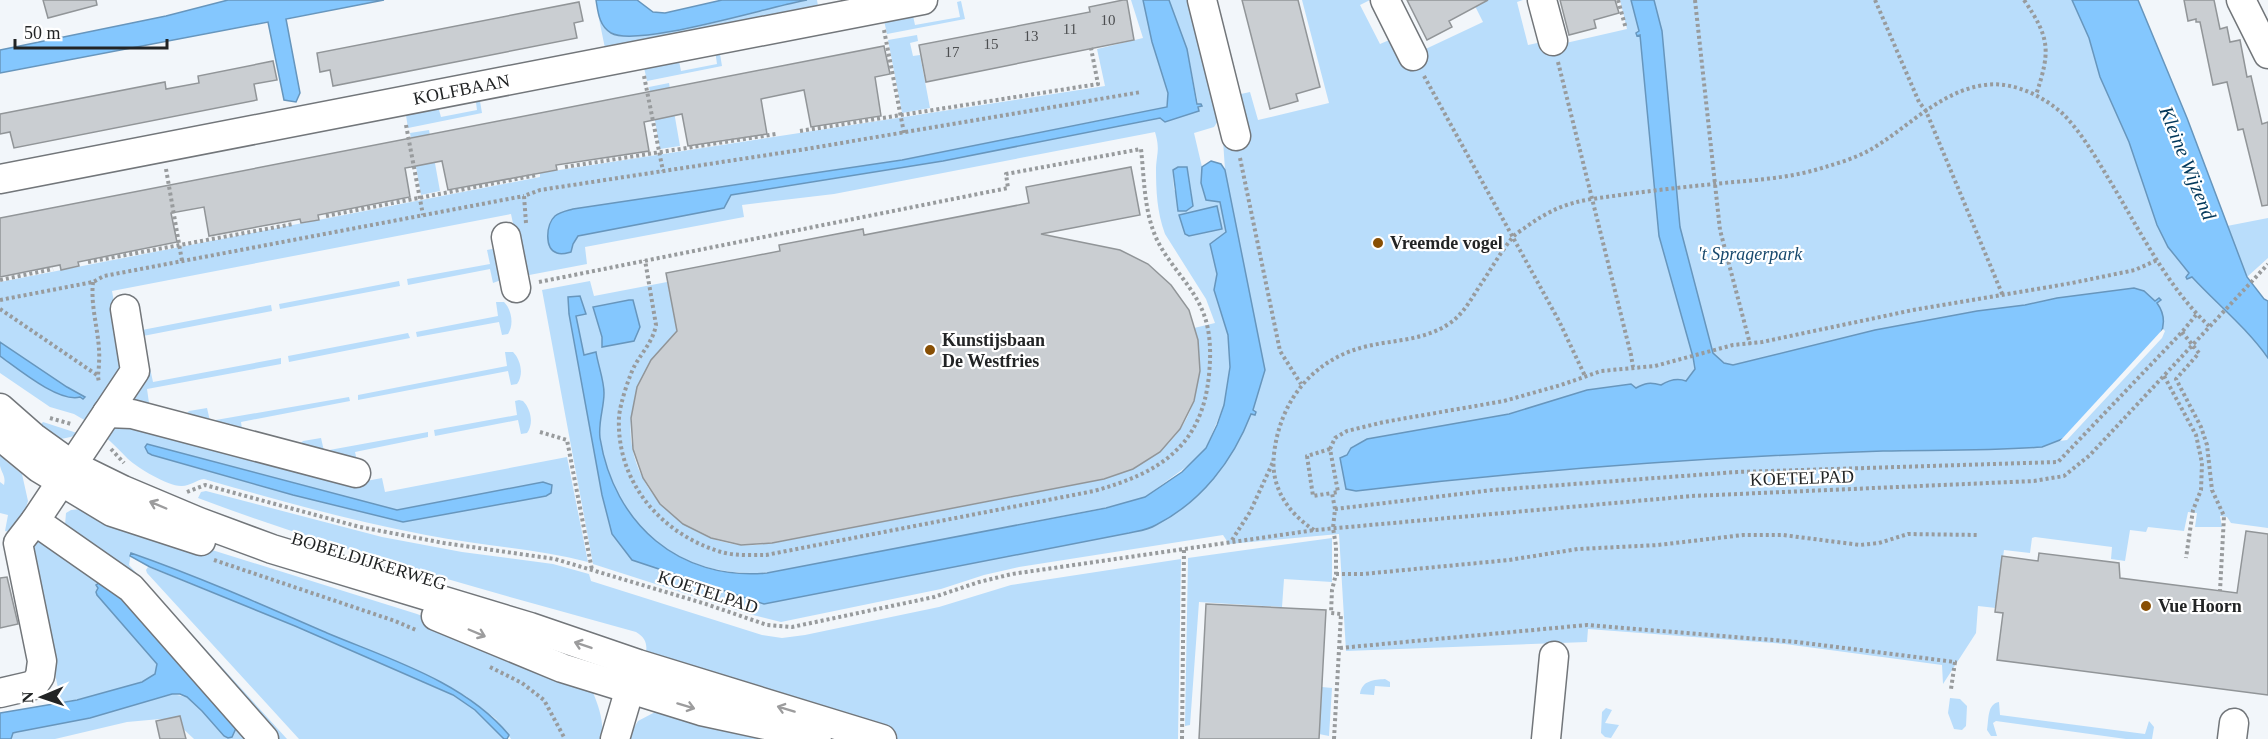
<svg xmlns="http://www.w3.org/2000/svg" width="2268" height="739" font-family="Georgia,serif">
	<rect width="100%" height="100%" fill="#f2f6fa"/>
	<path fill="#b9ddfb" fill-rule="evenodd" d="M807 0H817L819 12 606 53 599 19C604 25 607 33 615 35 622 37 631 35 638 35 696 33 751 10 807 0Z
		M1131 0H1143L1152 42 1168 93 1167 107 902 160 573 209 557 215 550 245C555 255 561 254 571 252L573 244 578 236 724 208 731 195 943 161 1160 118 1165 122 1189 114 1202 106 1201 104H1198L1187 49 1169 0H1191L1218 121 1214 127 1194 133 1202 167 1201 183 1206 200 1220 202 1226 232 1210 244 1217 274 1214 290 1228 335 1230 367 1224 405 1206 448 1194 461 1145 497 1128 503 781 571C686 584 616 533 600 439 597 423 603 408 604 393 604 380 598 365 596 353L584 355 576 316 586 313 580 296 568 297 569 314 602 495 650 566 764 604 1129 533 1154 527 1180 510 1199 495 1251 414 1255 415 1256 412 1253 410 1257 391 1225 170 1223 140 1232 96 1250 92 1258 120 1329 103 1302 0H1370L1360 5 1380 44 1394 38 1415 54 1483 22 1472 0H1523L1517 2 1528 45 1542 42 1544 48 1627 29 1620 0H1631L1638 25 1651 0H2072L2089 38 2100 77 2129 142 2157 225 2168 247 2190 273 2188 279 2191 276 2246 329 2268 358V528L2231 523 2227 517 2220 516 2222 527H2195L2197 513 2188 512 2184 531 2148 527 2146 532 2130 530 2125 561 2111 559 2112 547 2035 537 2032 538 2030 553 2004 550 1996 608 1978 606 1976 633 1943 684 1942 665 1785 644 1588 629 1587 642 1346 651 1339 534 1229 544 1223 535 1019 567 984 575 941 589 781 622 749 614 593 564 542 290 590 281 594 296 667 282 675 317 690 325C658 346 652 357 640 393 637 401 632 410 631 419 625 483 679 538 740 545 751 546 762 544 773 543L1104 479C1144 466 1179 446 1193 403 1197 389 1194 345 1194 328L1215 323 1206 299 1165 234C1157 212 1156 191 1156 168 1157 152 1160 149 1155 132L834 194 742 205 744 217 585 247 587 264 524 276 511 214 112 291 125 364 86 421 74 414 50 407 0 373V356C24 372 54 402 85 397L67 387 0 342V282L540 177V173L1105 86 1097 49 1143 38ZM1187 167 1192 198 1174 190 1173 173ZM593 307 634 341 602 347V337Z
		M961 1 965 19 887 34 883 16 912 11 915 25 960 17 957 2Z
		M917 35 918 41 910 43 913 56 920 55 930 108 902 113 888 40Z
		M719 48 722 66 647 81 643 63 678 56 681 71 717 64 715 50Z
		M669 83 680 146 660 149 649 87Z
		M475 95H479L482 113 408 128 405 109 437 103 441 117 477 110Z
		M429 130 440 191 421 195 410 133Z
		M2268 218V258L2247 277 2227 226Z
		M492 249 496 250 501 280 493 283 490 269 408 285 407 279 490 264 487 250Z
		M399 281 400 286 280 309 279 304Z
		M496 302H504C512 310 514 325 508 334L502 335 499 322 417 337 416 332 498 316Z
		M271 305 272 311 143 336 142 330Z
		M408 333 410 338 289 362 288 356Z
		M505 352H513C521 360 524 375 517 384L511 385 508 371 358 400V395L507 366Z
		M281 358V364L147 389 149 403 141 405 133 402 132 399 147 369 150 368 153 382Z
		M349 397 350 401 241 422 243 436 184 416 189 411 207 408 210 421Z
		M519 400 523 401C531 409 534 424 527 433L521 434 518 420 435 436 434 430 517 415 515 401Z
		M43 422 77 433 76 435C58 442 52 438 35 431Z
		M115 422 361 482 382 478 385 492 567 457 588 562C534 548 480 546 426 535 351 521 277 500 204 479 196 480 190 486 182 486 169 487 138 468 128 459 120 451 113 443 104 436ZM151 446 397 510 543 482 510 502 403 522 293 495 152 455 147 452V449Z
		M428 432V437L355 452 358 465 299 445 303 441 321 438 324 451Z
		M0 450 8 457 6 461 22 474 28 501 24 513 9 532 5 531 8 515 0 513V482L4 485C6 476 2 474 0 466 0 461 0 455 0 450Z
		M206 491 382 537 462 552 553 564 589 574 591 581 762 635 782 638 805 635 939 607 1011 585 1181 559 1178 739H894L644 660C648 648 648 639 636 632 489 591 341 552 198 498L201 492Z
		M81 509 417 614 463 632 592 690C599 707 604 721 602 739H511L496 719 466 696 439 682 291 617 131 553 129 565 287 739H276L65 525 66 513 71 510Z
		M1332 538V582L1284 579 1282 607 1199 602 1190 725 1185 726 1188 558Z
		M42 539 127 592 245 739H194L177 723 171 720 160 719 127 722 55 739H11L13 733 17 732 90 718 172 694 187 697 202 711 107 587 101 586 97 595 157 664 155 674C140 687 82 699 61 702L29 551 37 541Z
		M148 567 295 626 452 695 475 710 504 739H299L147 573 146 570Z
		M1385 679 1390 682V687L1375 686 1374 695 1360 694C1362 680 1374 680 1385 679Z
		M1322 687 1332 688 1329 736 1319 734Z
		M1950 698 1960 699 1967 706 1966 726 1962 730 1954 729 1948 713Z
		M1999 702 2000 715 2145 734 2149 721 2154 727 2152 739H2126L1996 721 1993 723 1997 736H1991L1987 730C1989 719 1987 704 1999 702Z
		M1606 708 1612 710 1605 723 1619 725 1611 738 1605 737 1601 733 1602 712Z
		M657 711 801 739H627L638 721Z"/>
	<path fill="#84c7fe" stroke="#6796bd" stroke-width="1.5" d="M228 0H384L286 19 300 93 296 102 284 100 268 22 0 73V50L166 16Z
		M596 0H637L653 12 665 13 722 0H807C771 6 637 48 611 33 599 26 598 12 596 0Z
		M1143 0H1169L1187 49 1197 104H1201L1202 106 1198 107 1199 111 1165 122 1160 118 943 161 731 195 724 208 578 236 573 244 571 252C567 253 562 255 557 253 544 249 546 224 555 216 560 212 566 211 573 209L902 160 1167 107 1168 93 1152 42Z
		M1631 0H1654L1662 31 1680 227 1713 353 1724 363 1733 365 1875 330 1977 311 2025 305 2057 298 2134 288 2144 291 2155 301 2159 298 2161 300 2157 303C2165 314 2165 325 2160 336L2065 438 2042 447C1989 451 1936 450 1883 451 1707 457 1531 470 1356 491L1346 489 1340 458 1347 455 1351 448 1367 439 1509 414 1587 390 1631 384 1636 388C1645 383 1650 382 1661 385 1669 380 1678 378 1686 381L1695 369 1693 357 1659 236 1640 35 1637 36 1636 33 1639 31Z
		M2072 0H2138L2187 118 2247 277 2264 299 2268 301V358C2246 327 2217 304 2192 277L2187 279 2186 277 2189 273 2168 247 2157 225 2129 142 2100 77 2089 38Z
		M1211 161 1221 164 1225 170 1265 370 1253 410 1256 412 1255 415 1251 414C1233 461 1201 502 1156 525 1148 530 1138 531 1129 533L764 604 632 560 612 534 602 495 569 314 568 297 580 296 586 314 576 316 584 355 596 352C598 365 604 380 604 393 604 408 598 422 600 438 614 524 679 581 767 573L1106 508 1145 497 1182 472 1206 448 1217 425 1224 405 1230 367 1228 335 1214 290 1217 274 1210 244 1226 232 1220 202 1206 200 1201 183 1202 167Z
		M1178 167H1187L1193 206 1186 211H1178L1173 170Z
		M1217 206 1222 229 1189 236 1185 234 1179 215Z
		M629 300H633L640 327 634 341 602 347V337L593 307Z
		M0 342 67 387 85 397 83 399 80 397C59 403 17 368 0 356Z
		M147 444 397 510 543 482 552 485 551 493 546 496 403 522 293 495 152 455 148 453 145 447Z
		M131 553C197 576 263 605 327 633 389 659 465 682 509 735L507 739H504L475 710 453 695 295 626 150 567 130 556Z
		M99 583 116 592 237 726 232 737 228 738 224 736 202 711 187 697 180 694H172L90 718 17 732 13 733 11 739H0V713L77 700 142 682 155 674 157 664 97 595 96 592 98 588 96 585Z"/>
	<path fill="#f2f6fa" d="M2163 329 2165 331 2162 338 2067 440 2060 441Z"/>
	<path fill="#caced2" stroke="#919598" stroke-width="1.5" d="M43 0H96L97 5 48 18Z
		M1123 0H1127L1134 40 926 82 919 45 1090 12 1089 7Z
		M1242 0H1298L1320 87 1296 94 1298 101 1270 109Z
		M1407 0H1488L1449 21 1452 27 1427 40Z
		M1560 0H1615L1619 13 1594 20 1596 28 1569 35Z
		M2184 0H2214L2220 29 2227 27 2230 42 2240 40 2247 77 2251 76 2262 124 2268 122V205L2262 206 2243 129 2238 130 2227 82 2213 85 2200 22H2196V19L2188 21Z
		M579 2 583 21 574 23 577 38 333 86 330 70 320 72 317 53Z
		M884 46 890 74 875 77 881 116 811 127 804 90 761 99 767 134 688 146 682 114 644 122 649 151 556 165 557 170 448 190 442 161 411 167 405 168 410 197 318 215 319 220 301 223 300 219 209 236 204 207 171 213 177 242 78 262 79 266 61 270 60 265 0 277V218Z
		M273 61 277 80 254 84 257 100 14 148 10 132 0 134V114L165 82 166 89 199 83 198 76Z
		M1131 167 1140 215 1041 234 1120 250 1148 264 1171 285 1189 310 1198 340 1200 371 1194 401 1180 429 1160 452 1133 469 1104 479 772 543 741 545 711 538 683 524 660 504 643 478 633 449 631 418 637 387 651 360 677 331 666 273 780 251 779 245 863 229 864 235 1029 203 1026 187Z
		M2246 531 2268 534V695L1997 660 2003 613 1995 612 2002 556 2038 561 2039 553 2119 563 2120 578 2237 593Z
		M7 577 18 624 0 628V578Z
		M1206 604 1326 610 1319 739H1199Z
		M180 716 186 739H160L156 721Z"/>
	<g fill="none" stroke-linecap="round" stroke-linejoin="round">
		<g stroke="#72767a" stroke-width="31">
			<g id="minor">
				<path d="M1202 0 1236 136"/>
				<path d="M1385 0 1413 56"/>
				<path d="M1542 0 1553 41"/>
				<path d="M2241 0 2268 54"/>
				<path id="s1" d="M0 179 923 0"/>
				<path d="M506 237 516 288"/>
				<path d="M0 408 33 437 72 465 123 490 199 522 272 549 530 627 638 664 882 739"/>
				<path d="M107 413 132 414 356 473"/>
				<path d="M0 436 39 468 112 512 201 541"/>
				<path d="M35 521 131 588 264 739"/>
				<path d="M436 616 562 668 701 711 817 736"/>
				<path d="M0 693 34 685 40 676 42 661 18 543 35 521 135 371 125 309"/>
				<path d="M615 739 635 671"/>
				<path d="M1546 739 1554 656"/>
				<path d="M2232 739 2234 723"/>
			</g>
		</g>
		<path stroke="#989b9d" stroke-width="4" stroke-dasharray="3 3" stroke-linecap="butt" d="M1618 0 1626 29
			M1695 0 1720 230 1750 344
			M1875 0 1919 102 1926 111 2003 296
			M2024 0C2051 39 2050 52 2036 95
			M884 30 904 133
			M1558 62 1631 355 1633 367
			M644 76 663 171
			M1424 76 1559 321 1585 376
			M406 125 423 215
			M800 131 1098 84 1091 48
			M1240 158 1280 351 1301 384
			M565 167 776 134
			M166 169 182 261
			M326 216 537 175
			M526 223 524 196 540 190 800 150 1141 92
			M88 262 293 224
			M0 280 53 269
			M93 282C90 310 101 336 99 363 99 371 97 375 99 382
			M539 282 1008 188 1006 174 1141 149C1144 176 1144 205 1153 230 1163 260 1191 282 1203 312 1211 332 1211 354 1209 375 1202 447 1159 473 1094 491L766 555C752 555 735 556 721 552 661 534 616 482 619 417 620 404 629 376 635 365 643 351 653 341 656 325L645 260
			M0 300 93 282 104 276 524 196
			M0 309 97 375
			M2182 332 2199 353 2176 379 2201 427 2207 445 2212 490 2224 516 2220 591
			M2164 376 2196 435 2202 463 2201 490 2193 510 2186 558
			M50 418 71 424
			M540 432 567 440 592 570
			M111 449 124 463
			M1330 449 1307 456 1313 496 1332 493
			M187 492 205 485 360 527 444 543 555 559 706 604 767 625 792 627 934 597 979 582 1012 574 1315 530 1692 496 2034 481 2064 476 2090 455 2268 264
			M1335 509 1332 493 1338 492 1330 449 1335 438 1347 431 1384 422 1504 401 1561 385 1601 371 1655 366 1733 345 1762 342 1913 310 2072 283 2135 270 2157 260
			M1314 530C1288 513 1270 487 1274 454 1280 400 1314 358 1368 346 1394 340 1424 340 1447 325 1462 316 1470 301 1479 287 1490 271 1500 253 1512 238 1516 233 1522 230 1526 227 1548 211 1566 203 1592 199 1633 193 1673 188 1714 184 1751 180 1789 179 1825 167 1839 163 1855 158 1868 151 1906 130 1939 91 1985 85 2013 81 2043 96 2063 114 2082 133 2096 158 2110 181 2139 229 2168 288 2209 326
			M1232 540 1250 512 1273 462
			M214 560 395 621 416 630
			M1336 574H1363L1509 560 1578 549 1658 545 1743 535H1783L1860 545 1879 543 1908 534 1977 535
			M1340 648 1587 625 1797 642 1955 662 1951 689
			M490 667 522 683 544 700 565 739
			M1182 739 1184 548
			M1334 739 1341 614 1331 613 1332 590 1336 574V546L1333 528 1335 509 1493 490 1737 472 2058 462 2182 332 2196 315"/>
		<use href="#minor" stroke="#fff" stroke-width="28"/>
	</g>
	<defs><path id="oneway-shaft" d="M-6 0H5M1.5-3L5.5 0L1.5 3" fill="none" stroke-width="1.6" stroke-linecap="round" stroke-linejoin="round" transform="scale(1.5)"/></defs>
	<g stroke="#9c9c9d">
		<use href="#oneway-shaft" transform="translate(158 505) rotate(-157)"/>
		<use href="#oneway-shaft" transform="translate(477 633) rotate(23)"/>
		<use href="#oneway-shaft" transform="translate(583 645) rotate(-161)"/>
		<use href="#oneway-shaft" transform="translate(686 706) rotate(17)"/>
		<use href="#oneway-shaft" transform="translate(786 709) rotate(-163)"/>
	</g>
	<g fill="#884f04" stroke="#fff" stroke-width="2">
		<circle cx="1378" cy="243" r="6"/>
		<circle cx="930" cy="350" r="6"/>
		<circle cx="2146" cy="606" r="6"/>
	</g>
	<g text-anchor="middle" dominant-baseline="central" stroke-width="4.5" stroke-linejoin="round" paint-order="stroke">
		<g font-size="15" fill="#4c4e50">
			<text x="1108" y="20">10</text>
			<text x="1070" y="29">11</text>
			<text x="1031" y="36">13</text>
			<text x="991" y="44">15</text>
			<text x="952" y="52">17</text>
		</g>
		<g font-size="18" fill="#222425" stroke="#fff">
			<text stroke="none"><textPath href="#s1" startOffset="470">KOLFBAAN</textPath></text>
			<text transform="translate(1802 478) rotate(-2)">KOETELPAD</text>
			<text transform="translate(369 561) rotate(17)">BOBELDIJKERWEG</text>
			<text transform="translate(708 592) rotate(18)">KOETELPAD</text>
		</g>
		<g font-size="18" font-weight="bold" fill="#222425" stroke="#fff" text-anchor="start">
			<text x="1390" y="243">Vreemde vogel</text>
			<text x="942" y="340">Kunstijsbaan<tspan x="942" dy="21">De Westfries</tspan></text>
			<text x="2158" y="606">Vue Hoorn</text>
		</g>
		<g font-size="18" font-style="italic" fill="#18496d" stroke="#fff">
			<text x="1750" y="254">'t Spragerpark</text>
		</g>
		<g font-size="20" font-style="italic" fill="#02385b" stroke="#fff">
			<text transform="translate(2188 163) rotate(68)">Kleine Wijzend</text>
		</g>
	</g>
	<g transform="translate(42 697) rotate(268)" stroke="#ffffff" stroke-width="4.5" paint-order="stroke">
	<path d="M0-4.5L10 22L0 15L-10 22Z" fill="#222425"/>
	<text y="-9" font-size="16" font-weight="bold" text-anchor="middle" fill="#222425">N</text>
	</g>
	<path d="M15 39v9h152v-9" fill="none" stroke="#222425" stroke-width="3"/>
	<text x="24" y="39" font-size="18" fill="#222425" stroke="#ffffff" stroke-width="4.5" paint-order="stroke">50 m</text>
</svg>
